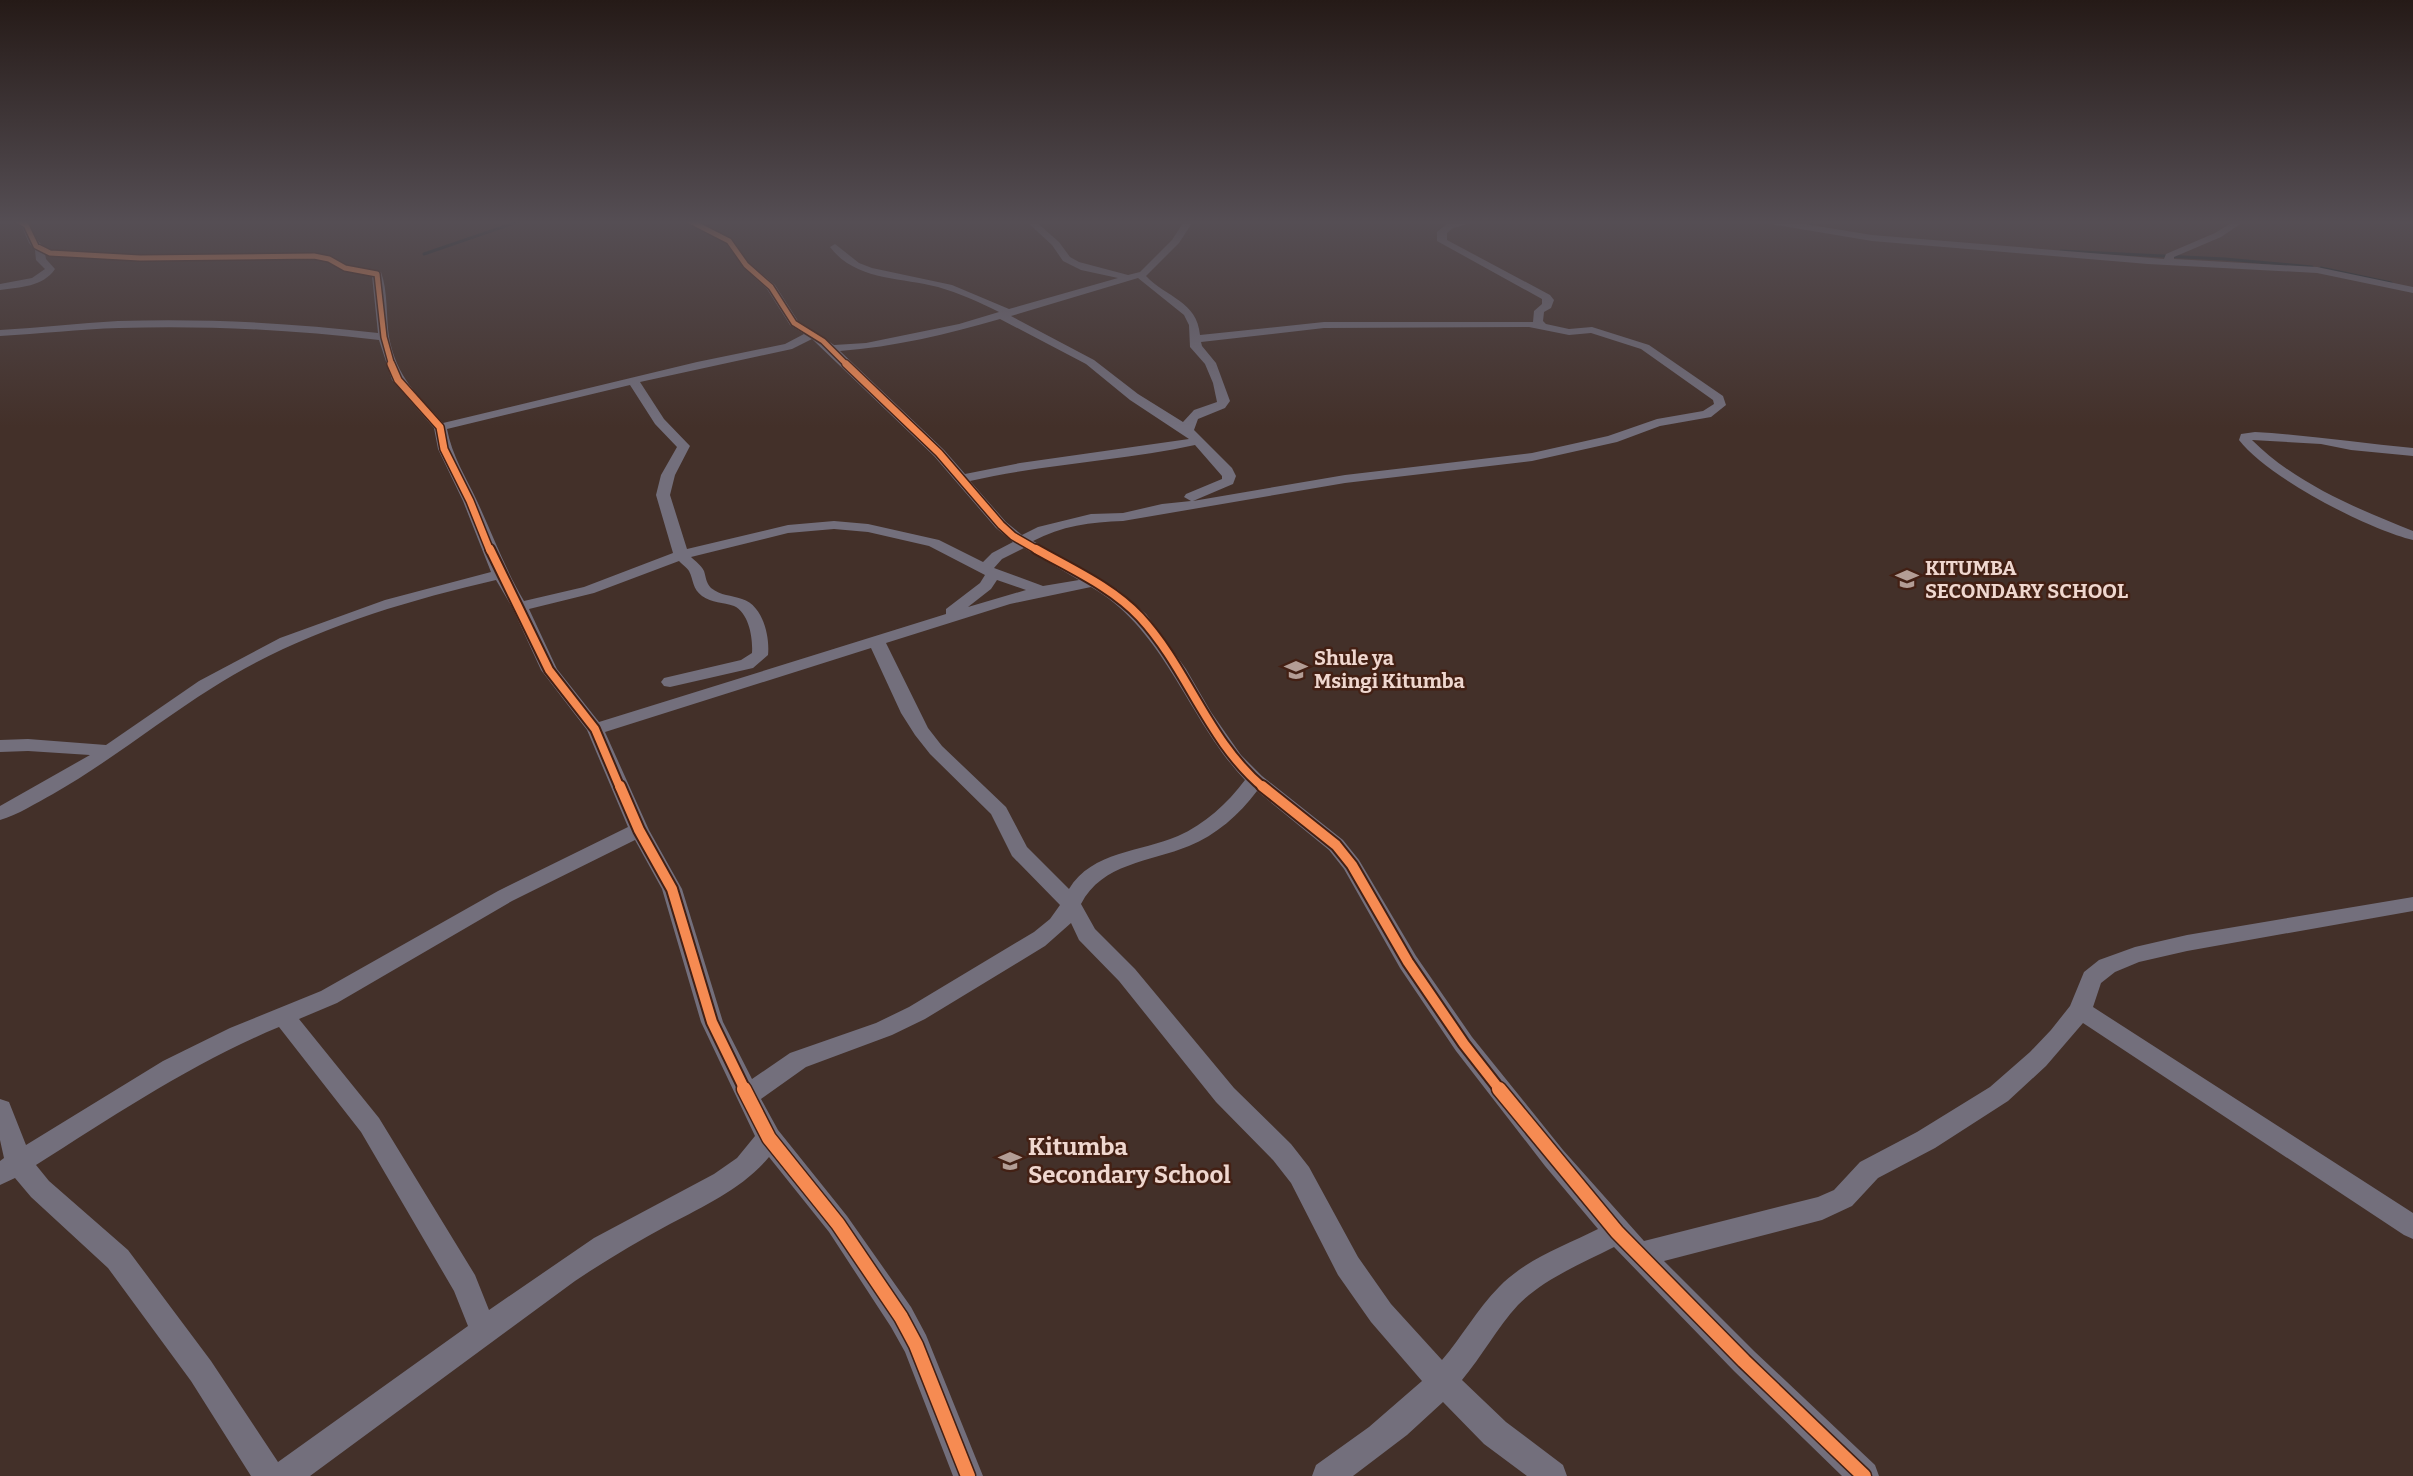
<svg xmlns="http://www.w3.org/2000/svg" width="2413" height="1476" font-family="Bitter,serif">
	<rect width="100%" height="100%" fill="#433029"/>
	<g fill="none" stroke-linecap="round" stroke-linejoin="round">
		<path stroke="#0e2125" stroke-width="3" d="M1811 227 1812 220
			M2061 251 2225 259 2312 267
			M424 254 523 220
			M2321 268 2391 283"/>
		<path fill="#736f7c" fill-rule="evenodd" d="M13 220C40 220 28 242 51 250L140 255 314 253 332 257 348 266 381 272C388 291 386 316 389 337 397 378 416 393 443 423L697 362 785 344 804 334 790 325 767 289 743 267 726 243 684 220H695L732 239 749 263 775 285 798 321 834 345 866 343 959 324 999 312C979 302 959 293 938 287 900 277 856 281 830 247L835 244 859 263 872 268 952 285 1009 309 1118 278 1081 270 1063 261 1052 245 1025 220H1034L1059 242 1070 257 1079 262 1128 275 1140 272 1172 240 1185 220H1194L1179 243 1146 276C1167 298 1197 301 1200 335L1324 322H1533L1534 311 1542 304V299L1437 241V232L1447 224 1472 220 1471 223 1453 228 1447 233V240L1550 295 1554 300 1551 308 1544 312 1543 321 1546 324 1569 329 1592 327 1649 345 1723 396 1726 405 1711 417 1660 426 1617 442 1532 461 1345 483 1123 521C1091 522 1061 526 1033 541L1118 590 1146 614 1186 669 1211 712 1241 755 1262 776 1343 840 1359 860 1416 956 1472 1037 1563 1150 1644 1241 1818 1197 1834 1190 1860 1162 1917 1132 1990 1087 2030 1052 2051 1030 2070 1006 2084 972 2099 960 2135 947 2187 935 2413 897V911L2187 951 2139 962 2115 972 2101 983 2093 1007 2413 1213V1239L2404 1235 2083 1023 2046 1066 2008 1101 1935 1148 1878 1178 1852 1206 1822 1220 1664 1261 1754 1351 1875 1465 1879 1476H1842L1734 1371 1614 1247C1581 1264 1545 1278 1518 1305 1497 1328 1482 1356 1462 1380L1506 1422 1563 1465 1567 1476H1527L1484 1444 1443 1402 1407 1435 1353 1476H1312L1316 1465 1369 1427 1422 1381 1371 1322 1338 1275 1291 1183 1273 1160 1216 1102 1119 981 1079 940 1071 923 1045 946 925 1019 892 1035 806 1067 761 1099 778 1130 847 1216 911 1307 926 1335 983 1476H953L905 1352 891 1327 829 1232 769 1157C743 1188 706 1205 670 1224 637 1242 606 1260 575 1281L310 1476H251L191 1381 108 1268 31 1197 15 1178 0 1185V1161L4 1158 0 1140V1099L9 1102 26 1145 163 1061 230 1028 321 991 498 891 628 827 587 730 541 670 512 607 496 580C397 603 298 633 212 688 158 722 109 762 53 794 36 803 18 815 0 820V806L90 755 28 751 0 752V740L28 739 106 745 199 681 280 638 385 600 491 572 463 501 438 449 434 428 392 380 379 340C293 330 206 325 119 328 79 329 40 334 0 336V330C40 328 79 323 118 321 205 318 292 323 378 333L372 276 342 270 326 261 314 259 140 261 45 254 46 259 55 269C43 287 20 287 0 290V284L32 278 45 269 36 260 35 250 29 243 22 227ZM1138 278 1184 315 1189 325 1190 347 1205 364 1213 383 1217 402 1194 410 1183 422 1138 394 1094 360 1011 316ZM1000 319 1086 364 1130 400 1189 439 1020 463 965 474 944 450 840 351C894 347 948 334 1000 319ZM1529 327 1569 335 1591 333 1641 349 1713 400 1714 404 1703 411 1657 419 1608 436 1532 453 1345 475 1193 501 1233 484 1236 476 1232 468 1194 430 1198 419 1225 408 1230 401 1216 363 1202 346 1201 342 1324 328ZM812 339 934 456 996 528 1013 542 992 553 983 562 939 540 868 524 834 521 788 525 687 549 670 495 675 475 690 446 664 419 640 382 792 349ZM630 385 655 424 677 447 661 475 656 495 673 553 584 587 524 601C505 569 493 535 477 501 466 477 452 456 447 429ZM1195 445 1222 476V479L1186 494 1184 497 1191 501 1162 504 1123 513 1091 514 1038 527 1022 535 1006 522 970 481C1044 464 1121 461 1195 445ZM834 529 868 532 929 546 985 575 980 583 946 609V614L599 722 557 669 529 609 594 593 679 561C682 564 687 568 689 571 694 581 692 588 702 596 712 603 723 602 734 606 749 613 753 638 752 653L741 660 664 678 661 682 664 686 670 687 753 668 768 655C770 637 763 605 742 599 731 595 721 596 711 588 706 583 706 577 704 571 701 565 695 561 691 557L788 533ZM1024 548 1079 580 1043 586 994 568 1002 559ZM997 580 1026 590 968 607 991 589ZM1091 587C1165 629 1188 720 1245 780 1227 804 1205 824 1178 836 1141 852 1092 851 1069 889L1027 847 1006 807 942 746 928 728 886 643 1010 604ZM871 648 901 713 915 735 930 754 991 814 1012 856 1060 905 1050 919 1034 932 909 1007 876 1023 790 1053 752 1079 723 1022 682 889 649 830 605 732ZM1257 791 1329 850 1344 869 1400 968 1456 1051 1545 1166 1598 1229C1564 1246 1526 1259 1499 1287 1477 1309 1462 1337 1442 1360L1391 1304 1358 1257 1309 1167 1291 1144 1234 1088 1135 969 1095 929 1081 904C1102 863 1150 862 1189 846 1216 835 1239 815 1257 791ZM635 840 662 889 701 1022 755 1136 737 1158 714 1174 594 1238 489 1310 475 1275 379 1118 299 1019 337 1003 512 901ZM279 1027 361 1132 454 1291 468 1326 278 1462 211 1361 128 1250 49 1181 36 1165C115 1115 192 1063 279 1027Z
			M1759 220H1780L1872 235 2164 259 2166 254 2215 233 2236 220H2246L2221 237 2174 257V259L2317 267 2413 287V293L2317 273 2148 264 1872 241 1764 223Z
			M2255 432C2308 435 2360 443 2413 448V456L2351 450 2321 444 2252 440C2296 484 2356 508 2413 531V540C2367 529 2267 477 2239 440L2241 434Z"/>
		<g stroke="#432014" stroke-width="8">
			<path id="cycleway-far4" d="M17 220 26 225 36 246 50 253 140 258 314 256 329 259 345 268 377 274 384 337 392 366
				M688 220 729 241 746 265 771 287 794 323 823 341 848 366"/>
		</g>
		<g stroke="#432014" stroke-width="10">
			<path id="cycleway-far3" d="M391 364 398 380 440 427 444 449 470 501 490 551
				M846 364 939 453 1001 525 1013 536 1039 551"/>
		</g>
		<g stroke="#432014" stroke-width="12">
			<path id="cycleway-far2" d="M490 549 549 670 595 729 620 788
				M1036 549C1071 569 1112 587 1140 617 1188 669 1208 742 1264 788"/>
		</g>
		<g stroke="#432014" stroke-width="14">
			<path id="cycleway-far1" d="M620 786 639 830 672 889 712 1022 745 1090
				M1262 786 1336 845 1352 865 1408 962 1464 1044 1500 1090"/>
		</g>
		<g stroke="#432014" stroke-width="17">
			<path id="cycleway" d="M744 1089 769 1138 838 1224 901 1317 916 1345 968 1476
				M1499 1089 1617 1232 1744 1361 1864 1476"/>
		</g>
		<use href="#cycleway-far4" stroke="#f68b52" stroke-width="5"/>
		<use href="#cycleway-far3" stroke="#f68b52" stroke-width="7"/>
		<use href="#cycleway-far2" stroke="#f68b52" stroke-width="8"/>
		<use href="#cycleway-far1" stroke="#f68b52" stroke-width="10"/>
		<use href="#cycleway" stroke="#f68b52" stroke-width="14"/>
	</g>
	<linearGradient id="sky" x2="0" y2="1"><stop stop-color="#251a17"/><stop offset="0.52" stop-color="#554e54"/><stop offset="1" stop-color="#554e54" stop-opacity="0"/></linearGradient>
	<rect width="2413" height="427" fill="url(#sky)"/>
	<defs>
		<g id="school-bare" transform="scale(1.8)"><path d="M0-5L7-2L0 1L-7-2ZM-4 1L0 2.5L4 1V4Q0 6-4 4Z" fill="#b39d95" stroke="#432014" stroke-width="2.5" paint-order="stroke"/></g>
	</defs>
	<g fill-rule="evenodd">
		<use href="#school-bare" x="1907" y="579"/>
		<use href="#school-bare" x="1296" y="670"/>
		<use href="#school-bare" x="1010" y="1161"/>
	</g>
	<g text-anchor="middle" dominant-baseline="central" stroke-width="5" stroke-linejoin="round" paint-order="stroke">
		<g font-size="20" font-weight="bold" fill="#efd7cf" stroke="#432014" text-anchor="start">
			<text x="1925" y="568">KITUMBA<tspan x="1925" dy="23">SECONDARY SCHOOL</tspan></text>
			<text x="1314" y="658">Shule ya<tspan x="1314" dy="23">Msingi Kitumba</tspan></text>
		</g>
		<g font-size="24" font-weight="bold" fill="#efd7cf" stroke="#432014" text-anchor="start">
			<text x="1028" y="1147">Kitumba<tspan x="1028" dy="28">Secondary School</tspan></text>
		</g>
	</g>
</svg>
